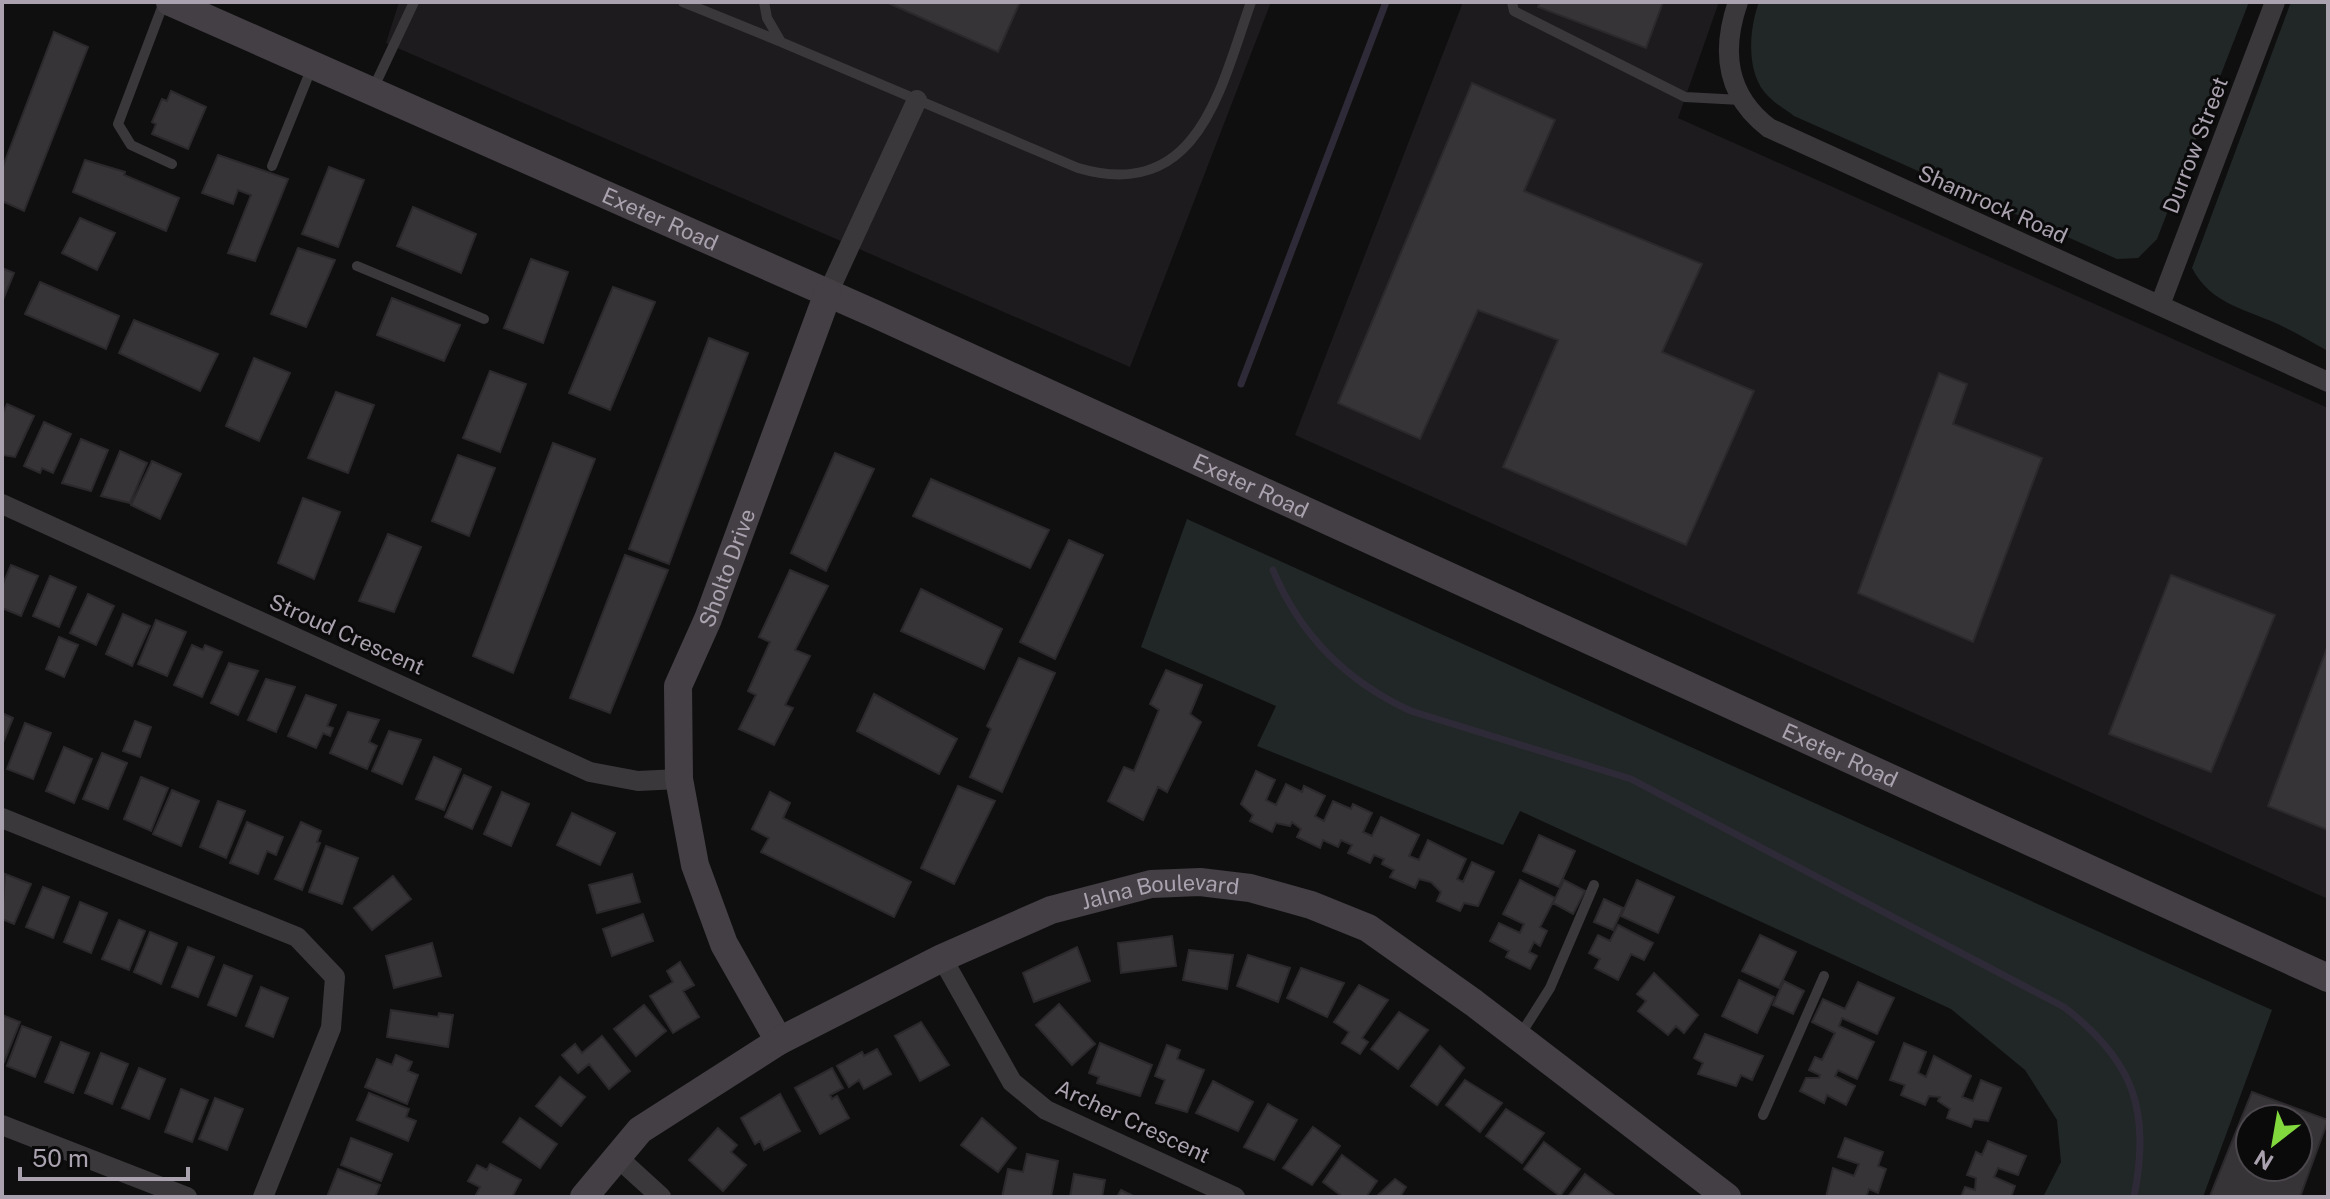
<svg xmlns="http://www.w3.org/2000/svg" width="2330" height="1199" font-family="'Public Sans',sans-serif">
	<rect width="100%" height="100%" fill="#100f10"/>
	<path fill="#1d1b1d" d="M399 2H1271L1130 367 386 43Z
		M1463 2H1719L1678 118 2328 408V899L1295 435Z"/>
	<path fill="#202726" d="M1759 2H2249L2157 239 2138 258 2117 259 1794 116C1786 110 1776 104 1769 97 1745 75 1749 29 1759 2Z
		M2291 2H2328V351C2313 343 2299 334 2284 327 2248 309 2212 306 2192 268Z
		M1187 519 2272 1010 2203 1197H2043L2061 1162 2057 1120 2025 1070 1951 1009 1520 811 1503 845 1257 746 1276 706 1141 647Z"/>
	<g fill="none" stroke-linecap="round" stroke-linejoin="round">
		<path stroke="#2f2a37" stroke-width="7" d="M1241 384 1386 2
			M1273 570C1300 635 1348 682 1411 711L1631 779 2064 1007C2134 1061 2151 1110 2134 1197"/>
	</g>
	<path fill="#373437" stroke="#2c292c" stroke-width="2" fill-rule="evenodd" d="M886 2H1020L998 52Z
		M1540 2H1663L1646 48 1538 7Z
		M54 32 88 47 24 211 2 201V169Z
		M1472 83 1555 120 1524 191 1702 264 1662 352 1754 391 1686 545 1503 467 1558 340 1478 310 1420 439 1338 403Z
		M171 91 206 107 188 149 152 134 156 124 152 122 162 99 167 101Z
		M218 155 288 179 255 261 228 253 251 195 238 190 233 204 202 193Z
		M85 160 125 172 124 175 179 198 166 231 73 192Z
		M329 167 364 180 338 247 302 234Z
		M413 207 476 234 461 273 397 246Z
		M80 218 115 233 97 270 62 253Z
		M298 248 335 260 306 327 271 314Z
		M531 259 568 272 543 343 504 328Z
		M2 268 14 273 2 302Z
		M40 282 119 316 106 349 25 314Z
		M613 287 655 302 610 410 569 393Z
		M392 298 460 325 444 361 377 335Z
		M134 320 218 354 200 391 119 353Z
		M709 338 748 353 669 564 629 549Z
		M254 358 290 373 259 441 226 426Z
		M490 371 526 384 500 452 463 438Z
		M1939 373 1967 384 1953 424 2042 458 1973 642 1858 593Z
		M336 392 374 405 348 473 308 458Z
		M7 404 34 416 15 457 2 455V415Z
		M44 422 71 434 53 473 42 468 40 473 24 466Z
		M81 439 108 450 91 491 62 483Z
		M553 443 595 459 513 673 473 656Z
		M120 451 147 463 130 503 101 496Z
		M835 453 874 469 826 571 791 553Z
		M458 455 495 468 469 536 432 521Z
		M152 461 181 474 160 519 131 505Z
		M931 479 1049 530 1030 568 913 516Z
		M303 498 340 512 314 579 278 563Z
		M388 534 421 547 394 612 359 601Z
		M1069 540 1103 555 1055 659 1020 642Z
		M625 555 668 570 610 713 570 698Z
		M11 565 38 576 21 616 2 608V586Z
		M790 570 828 586 795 650 810 656 785 705 793 708 774 745 739 729 756 695 748 691 770 642 759 637Z
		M2171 575 2275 615 2211 772 2109 734Z
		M50 576 76 587 59 627 33 616Z
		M921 589 1002 629 984 669 901 631Z
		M88 594 114 606 96 645 70 633Z
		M123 614 150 626 132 666 106 654Z
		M156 620 186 632 167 676 138 664Z
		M59 637 78 645 64 677 46 669Z
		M192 645 203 650 205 645 222 652 202 697 174 685Z
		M2328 645V830L2268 806Z
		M1019 658 1055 673 1002 792 970 777 991 729 987 726Z
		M229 663 258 671 238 715 211 703Z
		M1166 670 1202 685 1190 714 1201 722 1167 792 1158 787 1143 820 1108 801 1124 767 1134 771 1159 710 1150 704Z
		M266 679 295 687 276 732 248 720Z
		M874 694 957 739 939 774 857 731Z
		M306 695 336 705 327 726 333 728 330 736 323 733 316 748 288 736Z
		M348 712 379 720 369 742 377 746 367 769 330 753Z
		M2 713 13 718 2 745Z
		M135 721 151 727 140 757 123 751Z
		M25 723 51 733 33 779 7 769Z
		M389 731 421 740 402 784 372 771Z
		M64 747 92 759 74 803 46 791Z
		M102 753 127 763 108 809 83 799Z
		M434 757 461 769 444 810 416 799Z
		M1256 771 1275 780 1266 800 1276 805 1286 784 1302 792 1304 786 1325 796 1315 816 1324 821 1333 801 1351 809 1353 804 1372 813 1363 832 1372 836 1381 817 1419 835 1409 856 1419 860 1428 840 1466 859 1457 879 1463 882 1472 862 1494 872 1478 906 1464 903 1460 911 1437 901 1441 892 1431 882 1419 879 1415 888 1390 877 1394 870 1382 864 1384 859 1374 855 1370 863 1348 853 1352 845 1341 840 1338 847 1323 840 1320 848 1297 837 1301 829 1292 822 1290 826 1276 823 1272 832 1250 821 1253 815 1241 804Z
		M464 775 491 787 472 829 445 817Z
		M141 777 168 788 151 831 124 819Z
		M958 786 995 801 954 884 921 868Z
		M172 790 199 801 181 846 153 834Z
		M502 792 529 804 511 846 484 834Z
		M770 792 790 803 783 818 911 882 894 917 761 852 769 838 752 829Z
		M218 801 245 811 226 858 200 847Z
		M572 813 615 833 600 865 557 845Z
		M247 822 283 837 276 855 267 851 258 874 230 863Z
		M301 822 321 831 317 842 320 843 302 890 275 879Z
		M1539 835 1575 851 1559 887 1523 871Z
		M326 846 358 858 342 904 309 892Z
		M5 874 31 884 14 924 2 919Z
		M632 874 640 902 597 913 589 885Z
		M393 876 411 899 372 930 354 908Z
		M1520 880 1555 898 1540 927 1547 931 1540 946 1534 942 1529 952 1537 956 1530 969 1506 957 1509 951 1490 941 1499 923 1520 933 1524 924 1503 914Z
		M1564 880 1585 891 1573 914 1553 903Z
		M1637 880 1674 897 1658 933 1621 916Z
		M43 887 69 897 53 938 26 927Z
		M1604 899 1623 908 1613 930 1594 922Z
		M80 902 107 913 91 953 64 942Z
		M643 914 653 941 612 956 603 929Z
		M119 920 145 931 129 970 102 959Z
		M1618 925 1653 943 1644 960 1631 954 1618 980 1595 968 1600 959 1589 953 1598 935 1610 941Z
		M150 932 177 943 161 984 134 972Z
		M1760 935 1796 952 1779 988 1742 971Z
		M1172 936 1176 966 1121 973 1118 943Z
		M432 943 441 976 394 988 386 956Z
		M188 947 214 957 198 997 172 987Z
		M1077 947 1090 981 1034 1002 1023 973Z
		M1189 950 1233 955 1227 989 1183 980Z
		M1248 955 1290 968 1278 1002 1237 986Z
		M680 962 694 985 683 991 699 1017 673 1033 650 996 673 982 667 971Z
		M224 965 252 976 236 1016 208 1005Z
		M1301 968 1344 983 1327 1017 1287 998Z
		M1654 973 1698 1015 1684 1033 1676 1026 1668 1035 1638 1011 1646 1001 1637 994Z
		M1739 980 1774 997 1757 1033 1722 1016Z
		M1784 981 1804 991 1793 1014 1773 1005Z
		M1858 982 1894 998 1877 1034 1842 1018 1839 1026 1874 1042 1857 1079 1838 1070 1835 1076 1855 1086 1846 1105 1827 1095 1824 1103 1800 1091 1806 1078H1819L1820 1075 1809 1070 1815 1057 1822 1060 1835 1033 1812 1022 1823 999 1845 1009Z
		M1359 985 1388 1000 1362 1038 1368 1042 1360 1054 1342 1043 1349 1032 1334 1022Z
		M261 987 288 998 273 1037 246 1026Z
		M1059 1004 1095 1044 1072 1065 1036 1025Z
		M644 1005 666 1031 636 1056 614 1029Z
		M391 1010 438 1017 439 1013 453 1015 448 1047 387 1037Z
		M1399 1012 1428 1030 1398 1069 1371 1049Z
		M2 1015 20 1022 4 1062 2 1061Z
		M921 1022 949 1065 920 1081 895 1036Z
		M22 1026 51 1037 35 1077 7 1066Z
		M1705 1034 1763 1056 1752 1080 1741 1075 1736 1086 1698 1074 1703 1063 1694 1058Z
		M602 1036 630 1071 609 1089 589 1064 578 1073 562 1055 575 1044 582 1053Z
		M61 1042 89 1053 73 1093 45 1082Z
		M1100 1043 1152 1065 1140 1096 1097 1083 1099 1077 1089 1073Z
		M1904 1043 1926 1052 1918 1073 1926 1077 1934 1056 1971 1076 1962 1097 1973 1101 1981 1080 2001 1088 1988 1121 1974 1119 1971 1127 1947 1118 1950 1109 1938 1101 1940 1097 1929 1096 1925 1105 1901 1095 1905 1085 1890 1080Z
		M1167 1045 1180 1050 1177 1059 1204 1070 1187 1112 1156 1103 1165 1080 1155 1076Z
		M1440 1046 1464 1068 1437 1105 1411 1086Z
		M877 1049 891 1074 864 1089 859 1080 849 1087 837 1066 862 1052 864 1056Z
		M101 1053 128 1064 112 1104 85 1093Z
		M396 1055 412 1062 408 1071 418 1075 407 1104 365 1087 377 1059 392 1065Z
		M139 1068 165 1079 149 1119 122 1108Z
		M832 1068 843 1088 830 1095 832 1099 837 1096 849 1118 820 1134 795 1088Z
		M560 1077 585 1097 561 1126 536 1106Z
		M1465 1080 1502 1103 1480 1132 1446 1105Z
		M1213 1081 1253 1102 1238 1131 1196 1113Z
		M181 1089 208 1100 192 1142 165 1132Z
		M2252 1092 2328 1120 2300 1197 2210 1196ZM2250 1119H2298V1167H2250Z
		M369 1093 409 1109 406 1117 416 1121 408 1141 357 1120Z
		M780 1094 800 1131 764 1150 760 1141 755 1144 741 1118Z
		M215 1098 243 1109 227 1150 199 1139Z
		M1268 1104 1297 1120 1274 1160 1244 1147Z
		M1506 1109 1544 1133 1522 1163 1486 1136Z
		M520 1118 557 1144 540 1168 503 1142Z
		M982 1118 1016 1148 998 1172 961 1145Z
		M1313 1127 1340 1146 1312 1185 1283 1168Z
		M718 1128 737 1145 731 1152 746 1165 723 1191 689 1160Z
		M351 1138 392 1154 381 1181 341 1165Z
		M1845 1138 1883 1152 1878 1166 1886 1169 1878 1193 1869 1189 1866 1197H1826L1833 1168 1854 1176 1859 1164 1838 1157Z
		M1988 1141 2026 1156 2018 1175 1998 1168 1994 1177 2015 1186 2011 1197H1961L1965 1187 1975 1190 1976 1178 1967 1175 1976 1152 1982 1155Z
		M1544 1142 1580 1169 1560 1196 1524 1169Z
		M1027 1154 1058 1161 1051 1197H1002L1008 1169 1023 1172Z
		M1342 1155 1377 1181 1366 1197H1343L1323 1182Z
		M490 1164 521 1180 512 1197H475L480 1187 468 1181 477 1165 487 1170Z
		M338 1169 380 1185 375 1197H327Z
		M1074 1174 1105 1180 1102 1197H1070Z
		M1585 1174 1616 1197H1568Z
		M1395 1179 1406 1187 1400 1197H1376Z
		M1121 1190 1135 1197H1117Z"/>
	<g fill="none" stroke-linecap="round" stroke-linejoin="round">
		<path stroke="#3b383c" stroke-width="10" d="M164 2 118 124 131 145 172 164
			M683 2 779 41
			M764 2 767 18 781 42 1078 168C1198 203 1220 90 1251 2
			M1512 2 1514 11 1685 97 1741 100
			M373 89 414 2
			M272 166 312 67
			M357 266 484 319
			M1519 1037 1550 988 1594 885
			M1763 1115 1824 976"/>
		<path stroke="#3b383c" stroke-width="20" d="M1738 2C1721 51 1726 95 1769 128L2328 382
			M828 293 917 100
			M2160 305 2275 2
			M2 504 590 772 638 781 679 779
			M2 818 297 937 335 977 331 1028 263 1197
			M942 958 1012 1082 1046 1110 1235 1197
			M2 1125 187 1197
			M616 1156 661 1197"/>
		<g stroke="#433f44" stroke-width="28">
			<path id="s1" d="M170 2 873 313 2328 978"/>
			<path id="s2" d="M779 1041 724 944 695 865 679 779 678 686 708 619 828 293"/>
			<path id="s3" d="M584 1197 640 1130 779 1041 942 958 1051 910 1151 884 1200 882 1250 888 1311 905 1368 928 1474 1003 1727 1197"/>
		</g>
	</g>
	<g text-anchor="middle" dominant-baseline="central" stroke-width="6" stroke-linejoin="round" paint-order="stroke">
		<g font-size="22" fill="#aaa2af" stroke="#0b0a0b">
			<text transform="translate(2195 145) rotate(-69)">Durrow Street</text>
			<text transform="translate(1993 204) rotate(24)">Shamrock Road</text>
			<text stroke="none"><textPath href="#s1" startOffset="536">Exeter Road</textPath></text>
			<text stroke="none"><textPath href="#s1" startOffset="1184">Exeter Road</textPath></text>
			<text stroke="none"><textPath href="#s2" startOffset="504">Sholto Drive</textPath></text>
			<text transform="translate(347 634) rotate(24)">Stroud Crescent</text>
			<text stroke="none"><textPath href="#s1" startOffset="1832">Exeter Road</textPath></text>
			<text stroke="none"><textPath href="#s3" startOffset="666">Jalna Boulevard</textPath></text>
			<text transform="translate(1133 1121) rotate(25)">Archer Crescent</text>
		</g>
	</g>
	<rect width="2330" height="1199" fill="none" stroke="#aaa2af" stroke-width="8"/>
	<g transform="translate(2274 1143) rotate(211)"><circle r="38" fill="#0b0a0b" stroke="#4b474d" stroke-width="2"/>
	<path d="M0-6L14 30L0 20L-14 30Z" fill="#82d93e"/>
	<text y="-12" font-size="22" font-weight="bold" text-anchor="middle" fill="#aaa2af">N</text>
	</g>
	<path d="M20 1167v12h168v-12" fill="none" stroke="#aaa2af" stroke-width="4"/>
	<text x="32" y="1167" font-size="24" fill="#aaa2af" stroke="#0b0a0b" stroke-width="6" paint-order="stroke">50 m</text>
</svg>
